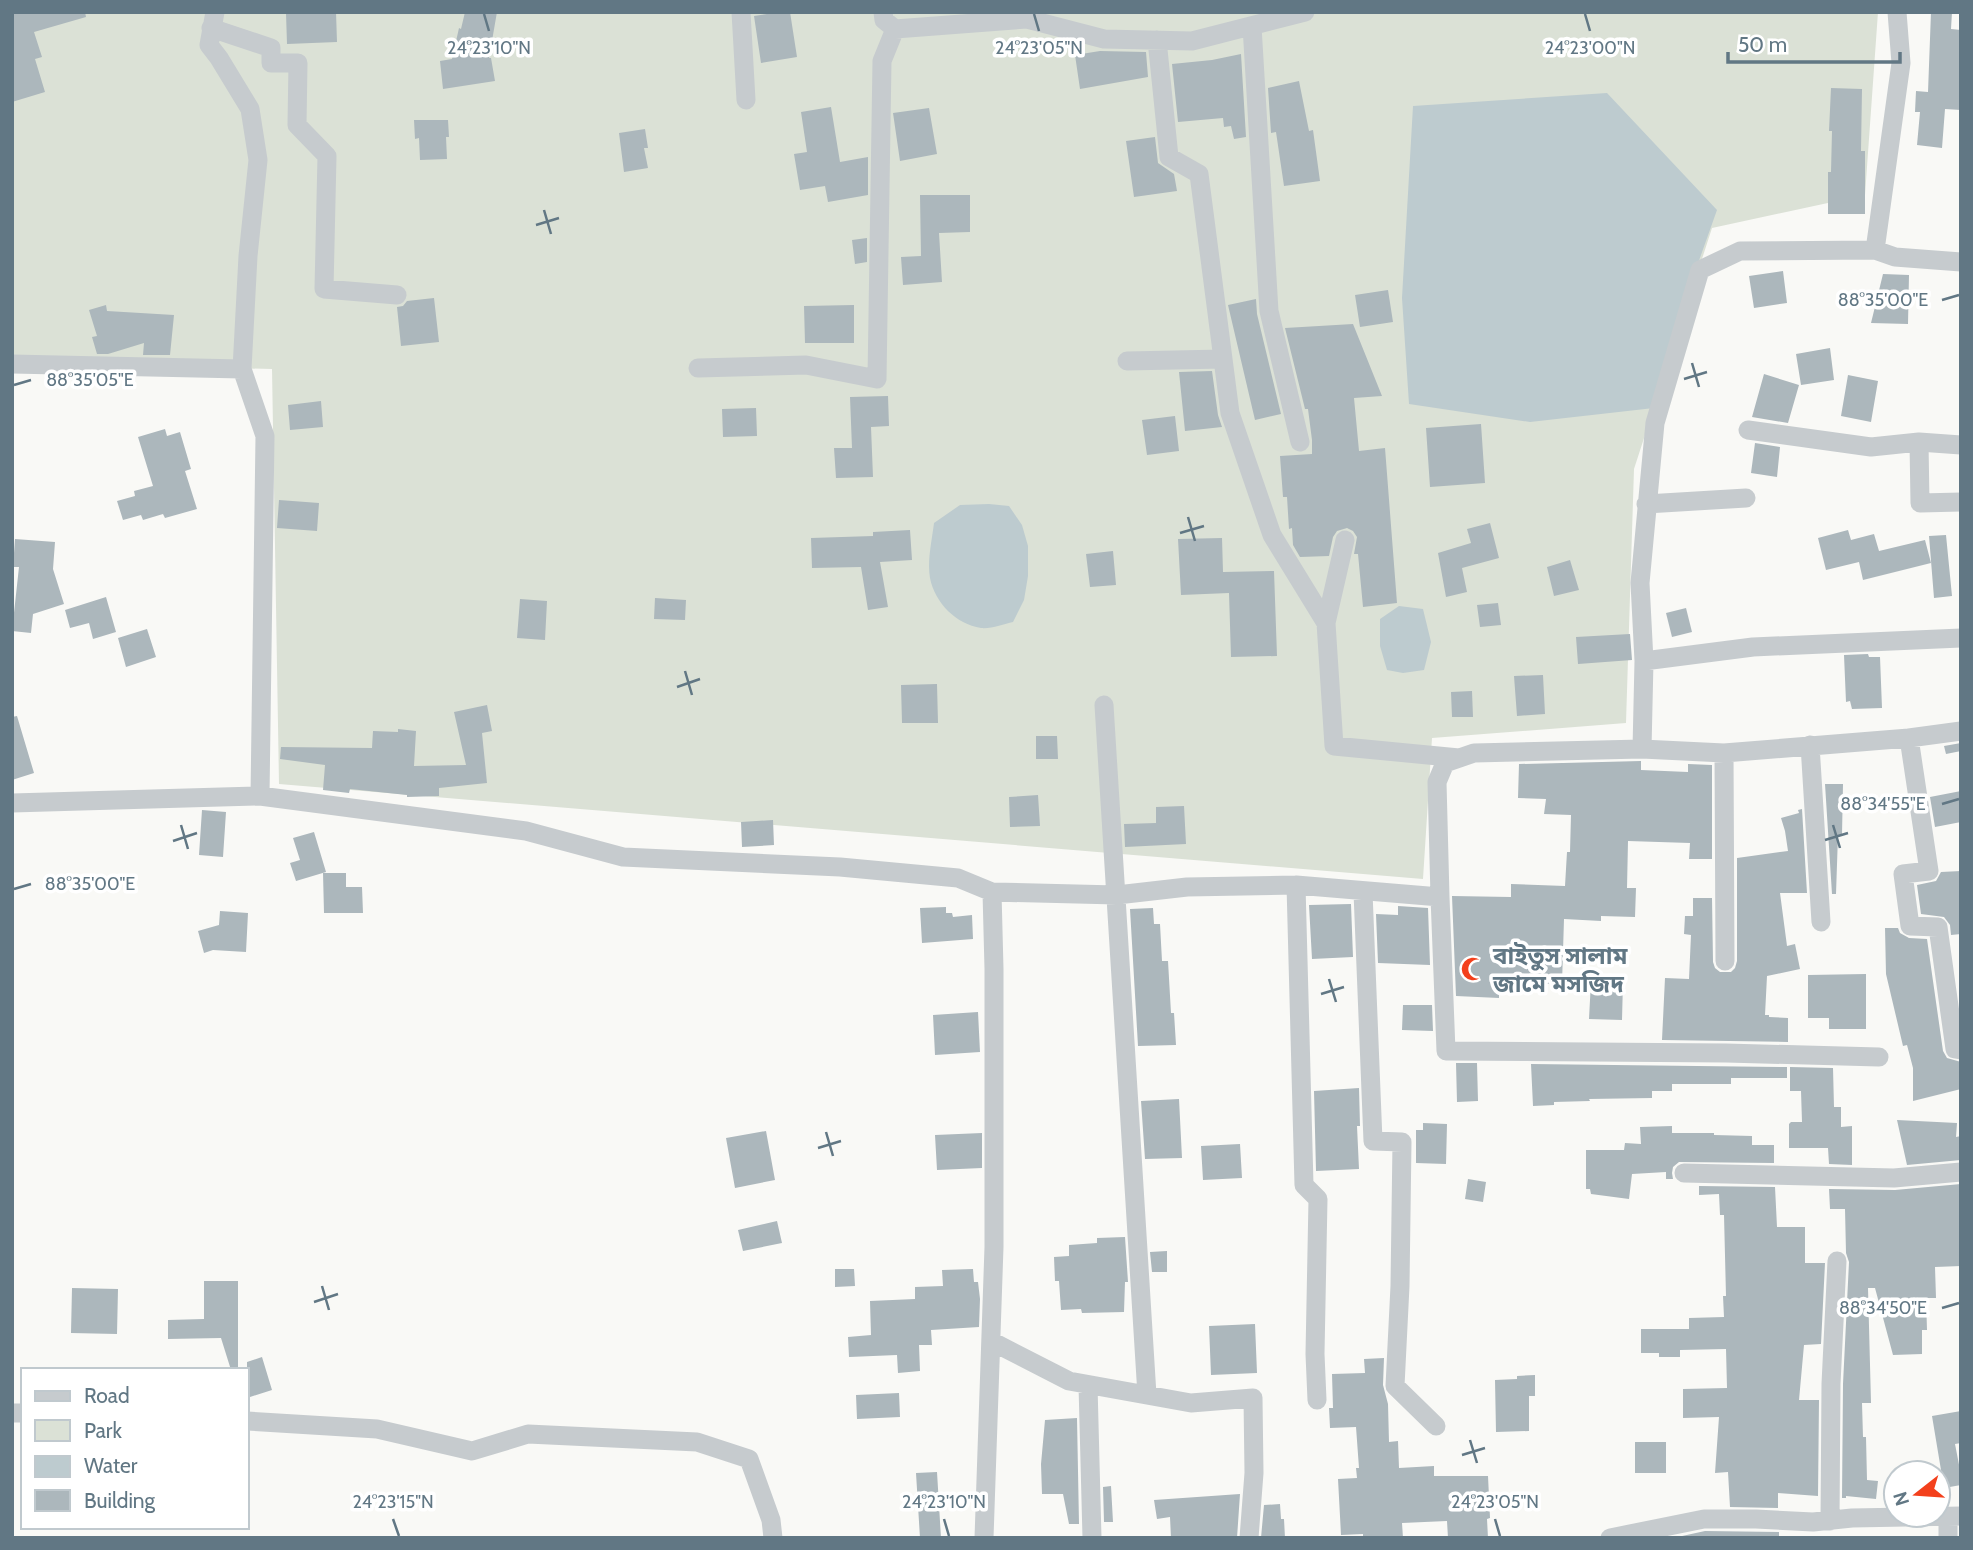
<svg xmlns="http://www.w3.org/2000/svg" width="1973" height="1550" font-family="Cabin,'Noto Sans Bengali',sans-serif">
	<rect width="100%" height="100%" fill="#f9f9f6"/>
	<path fill="#dbe1d6" d="M12 12H1878L1865 195 1712 228 1634 469 1626 723 1432 738 1423 879 279 784 272 369 12 363Z"/>
	<path fill="#bdcbcf" d="M1607 93 1717 210 1680 314 1654 408 1530 422 1409 404 1402 298 1413 106Z
		M989 504 1009 506 1022 525 1028 546V576L1024 600 1013 622C1004 624 991 629 981 628 956 624 935 603 930 578 927 561 932 540 934 523L960 505Z
		M1399 606 1423 609 1431 642 1424 670 1403 673 1387 670 1380 646V619Z"/>
	<path fill="#acb7bc" d="M12 12H85L86 17 34 32 42 57 35 59 45 92 12 102Z
		M336 12 337 42 287 44 286 13Z
		M465 12H497L489 58H491L495 81 443 89 440 61 452 59 459 28 461 29Z
		M780 12H790L797 57 761 63 754 16Z
		M1931 12H1952L1951 29 1961 30V110L1945 109 1942 148 1917 145 1920 112H1915L1916 91 1928 92Z
		M1100 51 1146 52 1148 77 1080 89 1075 55Z
		M1241 54 1246 137 1234 139 1231 126 1224 127 1223 118 1178 122 1172 64 1212 60Z
		M1299 81 1309 131 1313 130 1320 181 1284 186 1276 132 1271 133 1268 88Z
		M1831 88 1862 89 1861 151H1865V214H1828V172H1831L1832 131H1829Z
		M831 107 840 162 868 157V195L828 202 825 186 800 190 794 154 807 152 801 112Z
		M929 108 937 154 900 161 893 113Z
		M414 120H448L449 137H446L447 159 420 160 419 138 415 139Z
		M645 129 648 148H644L648 168 624 172 619 133Z
		M1155 137 1158 163 1174 174 1177 191 1134 197 1126 141Z
		M920 195H970V232L939 233 942 282 903 285 901 257 921 256Z
		M867 238V262L855 264 852 240Z
		M1783 271 1787 303 1754 308 1749 276Z
		M1883 274 1909 275 1908 324 1871 323Z
		M1388 290 1393 322 1360 327 1355 295Z
		M434 298 439 342 401 346 397 307 403 306 407 301Z
		M1256 299 1257 314 1281 414 1255 420 1228 305Z
		M106 305 107 311 174 315 170 355H143L144 343 108 354H97L92 337 97 336 89 310Z
		M854 305V343H805L804 306Z
		M1353 324 1382 396 1354 398 1359 451 1385 448 1397 603 1363 607 1358 554H1354L1357 537 1353 531 1347 528 1337 531 1333 537 1329 556 1300 557 1293 545 1292 528 1289 529 1287 497H1283L1280 456 1312 454V440L1308 409H1305L1285 328Z
		M1830 348 1834 380 1801 385 1796 354Z
		M1212 371 1218 415 1222 427 1185 431 1179 372Z
		M1764 374 1799 385 1788 423 1752 417Z
		M1848 375 1878 381 1871 422 1841 416Z
		M888 396 889 426 871 427 873 477 836 478 834 448H852L850 397Z
		M321 401 323 427 290 430 288 405Z
		M756 408 757 436 723 437 722 409Z
		M1175 416 1179 451 1147 455 1142 420Z
		M1481 424 1485 483 1430 487 1426 428Z
		M165 429 167 436 180 432 191 469 185 471 197 509 165 518 163 514 143 520 141 515 123 520 117 501 135 496 134 491 153 486 138 437Z
		M1755 443 1780 447 1777 477 1751 473Z
		M279 500 319 503 317 531 277 528Z
		M1490 523 1499 558 1462 568 1467 592 1446 597 1438 553 1471 543 1467 529Z
		M910 530 912 560 880 562 888 607 868 610 861 567 812 568 811 538 873 536V532Z
		M1848 530 1851 540 1874 534 1879 551 1925 540 1931 563 1863 580 1859 562 1826 570 1818 538Z
		M1946 535 1952 596 1934 598 1929 536Z
		M1222 538 1223 572 1274 571 1277 656 1231 657 1229 593 1181 595 1178 539Z
		M15 539 55 542 53 569 64 604 33 614 31 633 12 631 19 567H13Z
		M1113 551 1116 585 1090 587 1086 554Z
		M1570 560 1579 590 1554 596 1547 567Z
		M106 597 116 632 93 639 89 623 70 628 65 610Z
		M655 598 686 600 685 620 654 619Z
		M520 599 547 601 545 640 517 638Z
		M1498 603 1501 625 1480 627 1477 605Z
		M1686 608 1692 632 1672 637 1666 613Z
		M147 629 156 657 126 667 118 638Z
		M1630 634 1632 660 1578 664 1576 637Z
		M1868 654 1869 657H1880L1882 708 1852 709 1850 701 1846 702 1844 655Z
		M1543 675 1545 714 1517 716 1514 676Z
		M937 684 938 723H902L901 685Z
		M1472 691 1473 717H1452L1451 692Z
		M487 705 492 731 482 733 487 783 439 788V796L407 797V795L350 789 349 793 323 790 325 765 280 759 281 747 372 748 373 731 398 732V729L416 731 414 766 466 765 454 712Z
		M17 716 34 773 12 780V717Z
		M1036 736H1057L1058 759H1036Z
		M1961 743V751L1946 754 1944 746Z
		M1641 761V770L1688 772V764L1712 765V859H1689L1690 843 1628 841 1627 888H1636L1635 917 1601 916V921L1564 919 1562 984 1499 982V998L1456 996 1452 896 1511 897V884L1565 886 1567 852H1570L1571 815 1544 814 1546 799 1518 798 1519 764Z
		M1825 784H1843L1842 835H1838L1836 894H1832Z
		M1961 791V822L1935 827 1930 797Z
		M1038 795 1040 826 1010 827 1009 797Z
		M1184 806 1186 844 1125 847 1124 824 1156 823V807Z
		M1802 809 1807 893H1780L1787 946 1795 944 1800 969 1767 976 1765 1015H1769V1017L1788 1018V1042L1662 1040 1665 978 1689 979 1691 935 1684 934 1685 916H1693V898H1712L1713 962 1715 968 1720 972H1731L1735 968 1737 961V858L1788 851 1785 831 1781 818 1799 813 1798 810Z
		M202 810 226 812 223 857 199 855Z
		M773 820 774 845 742 847 741 822Z
		M314 832 326 872 296 881 290 863 300 860 293 838Z
		M1961 871V934L1951 935 1950 925 1944 917 1921 914 1917 885 1936 881 1941 872Z
		M323 873H346V887H362L363 913H324Z
		M1351 904 1353 957 1312 959 1309 905Z
		M1398 906 1428 908 1430 965 1378 963 1376 914 1398 915Z
		M946 907V913H952L953 917 972 915 973 939 922 943 920 908Z
		M1153 908 1154 924H1160L1162 961H1168L1171 1013H1174L1176 1045 1138 1046 1130 909Z
		M220 911 248 913 246 952 213 950 204 953 198 931 219 925Z
		M1885 928H1898L1900 933 1909 938 1927 939 1943 1051 1947 1058 1961 1062V1089L1913 1101V1068L1907 1045 1903 1046 1886 974Z
		M1866 974V1029H1829V1018H1808V975Z
		M1591 981 1623 982 1622 1020 1589 1019Z
		M1403 1005H1432L1433 1031 1402 1030Z
		M978 1012 980 1052 935 1055 933 1015Z
		M1456 1063H1477L1478 1101 1457 1102Z
		M1531 1064 1787 1067V1078H1731V1084H1672V1091H1652V1098L1589 1099 1590 1101 1554 1102V1105L1533 1106Z
		M1790 1067 1833 1068 1834 1107H1841V1127L1852 1126V1165L1829 1164 1828 1148H1789V1124L1791 1122H1802L1801 1091H1790Z
		M1359 1088 1360 1126H1357L1359 1169 1316 1171 1314 1091Z
		M1179 1099 1182 1158 1145 1159 1141 1101Z
		M1897 1120 1957 1123 1956 1137 1961 1136V1160L1907 1165Z
		M1423 1123 1447 1124 1446 1164 1416 1163V1130H1423Z
		M1672 1126V1133H1714V1135L1752 1136V1145H1774V1163L1679 1162 1673 1167 1672 1173 1673 1179H1666V1172L1632 1174 1629 1199 1591 1194 1590 1189H1586V1150H1624L1625 1143 1641 1144 1640 1127Z
		M766 1131 775 1180 735 1188 726 1138Z
		M982 1133V1168L937 1170 935 1135Z
		M1240 1144 1242 1178 1203 1180 1201 1146Z
		M1468 1179 1486 1182 1483 1202 1465 1199Z
		M1961 1184V1266L1935 1267 1936 1298H1926L1927 1330H1922V1354L1893 1355 1875 1288H1868L1871 1403H1862L1863 1437H1866L1867 1480 1878 1481 1876 1499 1846 1496V1498H1842L1843 1384 1849 1262 1846 1253 1845 1209H1830L1829 1189 1895 1190Z
		M1699 1186 1775 1187 1777 1227H1805V1263H1825L1821 1344 1804 1345 1799 1400H1819L1818 1496 1778 1493V1508L1730 1507 1728 1472 1715 1473 1719 1417 1683 1418V1389L1727 1388 1726 1349 1680 1350V1357H1659V1353H1641V1329H1689V1318L1724 1317 1723 1296H1726L1724 1215H1720L1719 1194 1699 1195Z
		M777 1221 782 1243 743 1251 738 1230Z
		M1125 1237 1128 1282H1125L1124 1312 1082 1313 1081 1309 1061 1310 1059 1281H1055L1054 1257 1069 1256V1245L1097 1243V1238Z
		M1167 1251V1272H1152L1150 1252Z
		M835 1269H854L855 1286 835 1287Z
		M973 1269 974 1282H978L980 1299 979 1327 931 1330 932 1345H919L920 1371 898 1373 897 1355 849 1357 848 1337 871 1335 870 1301 915 1299V1287L943 1286 942 1270Z
		M204 1281H238V1370H231L221 1338 168 1339V1320L204 1319Z
		M72 1288 118 1289 117 1334 71 1333Z
		M1255 1324 1257 1373 1211 1375 1209 1326Z
		M262 1357 272 1390 247 1398V1362Z
		M1384 1358 1383 1385 1388 1404 1389 1442 1398 1441 1399 1468 1434 1466V1476H1488L1490 1518 1487 1519 1488 1538H1448L1447 1521 1402 1523 1403 1538H1363V1534L1341 1535 1338 1479 1357 1478 1356 1468H1359L1356 1427 1330 1428 1329 1408H1333L1332 1374 1365 1373 1364 1359Z
		M1535 1375V1396H1529V1431L1496 1432 1495 1380 1517 1379V1376Z
		M899 1393 900 1417 857 1419 856 1395Z
		M1961 1411V1443L1955 1444 1961 1475V1485L1944 1488 1932 1416Z
		M1077 1418 1079 1524H1069L1063 1494H1042L1041 1464 1045 1420Z
		M1635 1442H1666V1473H1635Z
		M937 1472 941 1538H920L916 1473Z
		M1111 1486 1113 1522H1104L1103 1487Z
		M1240 1494 1237 1538H1171L1170 1517 1157 1519 1154 1500Z
		M1280 1504 1281 1519H1284L1285 1538H1261L1264 1505Z
		M1705 1531 1779 1532V1538H1673Z"/>
	<g fill="none" stroke-linecap="round" stroke-linejoin="round">
		<path stroke="#c6cbce" stroke-width="19" d="M215 12 209 45 219 58 250 109 258 160 248 256 242 369 265 436 260 796
			M741 12 746 100
			M883 12 884 20 895 29 1027 19 1104 39 1192 41 1305 12
			M1252 26 1269 311 1300 442
			M211 28 271 48V63H298L297 125 327 156 324 289 397 295
			M1157 40 1169 157 1199 174 1230 413 1272 535 1326 623
			M1875 250 1895 257 1961 262
			M1127 361 1223 359
			M12 364 242 369
			M698 368 806 365 877 379 882 61 895 29
			M1748 430 1871 447 1919 442 1920 503 1961 502
			M1919 442 1961 445
			M1646 504 1746 498
			M1345 540 1326 623 1334 746 1459 758
			M1644 661 1753 647 1961 638
			M1104 705 1147 1395
			M1909 738 1929 871 1903 874 1910 926 1938 927 1955 1049 1961 1050
			M1810 745 1821 922
			M1642 749 1724 753 1909 738 1961 731
			M1724 753 1725 961
			M12 803 260 796 526 831 623 857 840 867 958 878 992 892 1117 895 1187 887 1296 885 1440 897 1437 782 1445 763 1474 753 1642 749 1644 661 1640 583 1655 423 1700 270 1740 251 1875 250 1901 63 1897 12
			M1296 885 1304 1185 1318 1199 1315 1354 1317 1400
			M1363 892 1373 1141 1402 1142 1400 1286 1395 1386 1436 1426
			M1440 897 1446 1051 1726 1053 1879 1057
			M1684 1173 1894 1178 1961 1172
			M991 1341 1069 1381 1191 1403 1253 1398 1254 1473 1249 1538
			M1088 1385 1092 1538
			M12 1413H23
			M247 1421 377 1429 472 1451 528 1434 697 1442 749 1459 771 1520 773 1538
			M1830 1521 1831 1384 1837 1261
			M984 1538 994 1247V969L992 892
			M1610 1538 1704 1519H1756L1813 1522 1852 1518 1961 1516
			M1948 1538V1517"/>
	</g>
	<path fill="none" stroke="#617784" stroke-width="2.5" d="M484 14 489 31M1034 14 1039 31M1585 14 1590 31M544 210 551 234M536 225 559 218M1942 300 1959 295M1692 363 1699 387M1684 379 1707 372M14 385 31 380M1188 517 1195 541M1180 533 1204 526M685 671 692 695M677 687 700 679M1942 804 1959 799M181 825 188 849M1833 825 1840 848M1825 840 1848 833M173 841 197 833M14 889 31 884M1329 979 1336 1002M1321 994 1344 987M826 1132 833 1156M818 1148 841 1141M322 1286 329 1310M314 1302 338 1294M1942 1308 1959 1303M1470 1440 1477 1463M1462 1455 1485 1448M393 1519 399 1536M944 1519 949 1536M1495 1519 1500 1536"/>
	<defs>
		<g id="mosque-bare" transform="scale(1.89)"><path d="M3.5-4.9A6 6 0 1 0 3.5 4.9A5 5 0 1 1 3.5-4.9Z" fill="#f3401c" stroke="#fff" stroke-width="2.5" paint-order="stroke"/></g>
	</defs>
	<g fill-rule="evenodd">
		<use href="#mosque-bare" x="1473" y="969"/>
	</g>
	<g text-anchor="middle" dominant-baseline="central" stroke-width="7" stroke-linejoin="round" paint-order="stroke">
		<g font-size="24" font-weight="bold" fill="#617784" stroke="#fff" text-anchor="start">
			<text x="1493" y="955">বাইতুস সালাম<tspan x="1493" dy="28">জামে মসজিদ</tspan></text>
		</g>
	</g>
	<g font-size="18" text-anchor="middle" fill="#617784" stroke="#fff" stroke-width="7" stroke-linejoin="round" paint-order="stroke">
		<text x="489" y="54">24°23'10"N</text>
		<text x="1039" y="54">24°23'05"N</text>
		<text x="1590" y="54">24°23'00"N</text>
		<text x="1883" y="306">88°35'00"E</text>
		<text x="90" y="386">88°35'05"E</text>
		<text x="1883" y="810">88°34'55"E</text>
		<text x="90" y="890">88°35'00"E</text>
		<text x="1883" y="1314">88°34'50"E</text>
		<text x="393" y="1508">24°23'15"N</text>
		<text x="944" y="1508">24°23'10"N</text>
		<text x="1495" y="1508">24°23'05"N</text>
	</g>
	<rect width="1973" height="1550" fill="none" stroke="#617784" stroke-width="28"/>
	<rect x="21" y="1368" width="228" height="161" fill="#ffffff" stroke="#c0c9ce" stroke-width="2"/>
	<rect x="35" y="1391" width="35" height="10" fill="#c6cbce" stroke="#c0c9ce" stroke-width="2"/>
	<text x="84" y="1403" font-size="21" fill="#617784">Road</text>
	<rect x="35" y="1420" width="35" height="21" fill="#dbe1d6" stroke="#c0c9ce" stroke-width="2"/>
	<text x="84" y="1438" font-size="21" fill="#617784">Park</text>
	<rect x="35" y="1456" width="35" height="21" fill="#bdcbcf" stroke="#c0c9ce" stroke-width="2"/>
	<text x="84" y="1473" font-size="21" fill="#617784">Water</text>
	<rect x="35" y="1490" width="35" height="21" fill="#acb7bc" stroke="#c0c9ce" stroke-width="2"/>
	<text x="84" y="1508" font-size="21" fill="#617784">Building</text>
	<g transform="translate(1917 1494) rotate(253)"><circle r="33" fill="#ffffff" stroke="#c0c9ce" stroke-width="2"/>
	<path d="M0-5L12 26L0 18L-12 26Z" fill="#f3401c"/>
	<text y="-10" font-size="19" font-weight="bold" text-anchor="middle" fill="#617784">N</text>
	</g>
	<path d="M1728 52v10h172v-10" fill="none" stroke="#617784" stroke-width="3.5"/>
	<text x="1738" y="52" font-size="21" fill="#617784" stroke="#ffffff" stroke-width="5" paint-order="stroke">50 m</text>
</svg>
